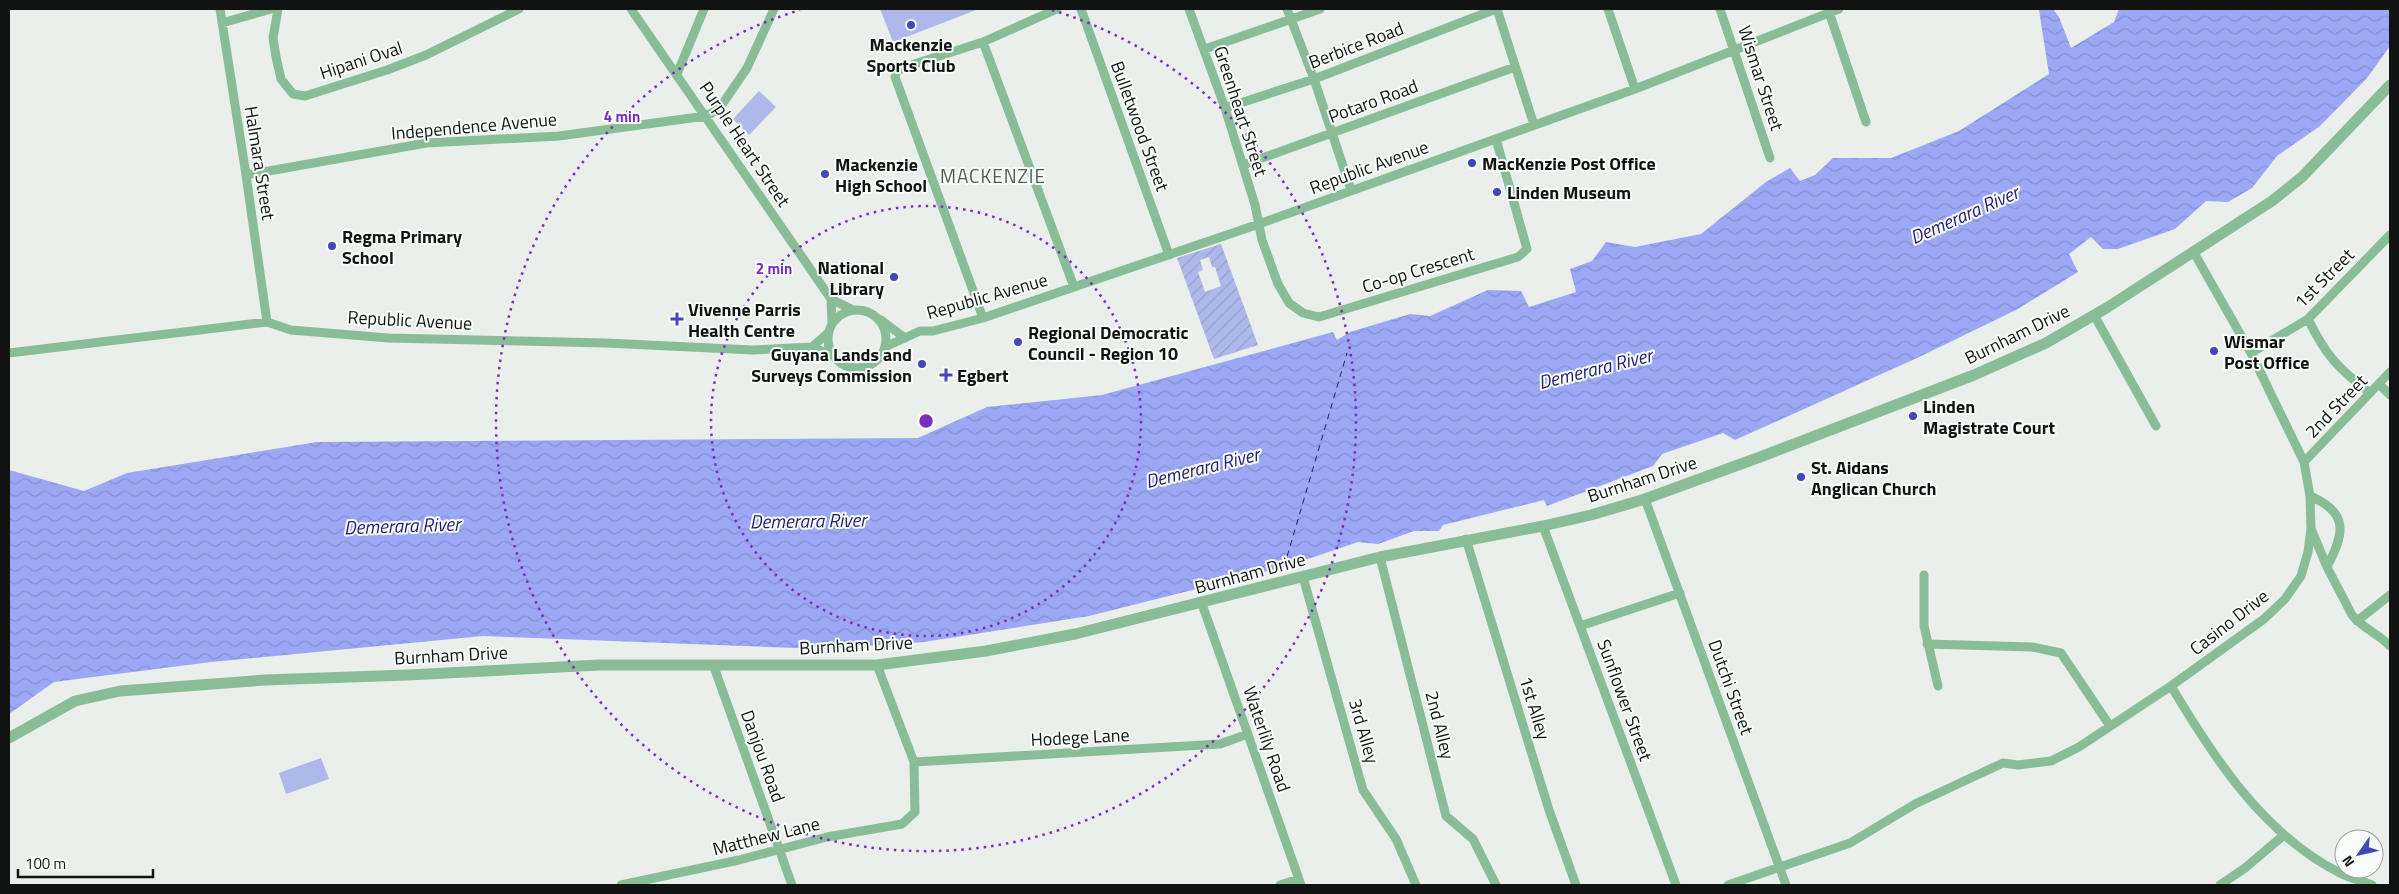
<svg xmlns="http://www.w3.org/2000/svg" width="2399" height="894" font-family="'Titillium Web',sans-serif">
	<defs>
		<pattern id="garden-furrows" width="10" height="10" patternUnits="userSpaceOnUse" patternTransform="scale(1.25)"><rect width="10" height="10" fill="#afb8ea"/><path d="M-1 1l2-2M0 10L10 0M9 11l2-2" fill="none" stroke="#969dc8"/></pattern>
		<pattern id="water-waves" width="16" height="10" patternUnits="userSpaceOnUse" patternTransform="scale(1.25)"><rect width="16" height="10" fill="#9ca8f5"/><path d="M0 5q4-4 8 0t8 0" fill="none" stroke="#8590d1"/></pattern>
	</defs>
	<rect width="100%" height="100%" fill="#eaefeb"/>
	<path fill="#afb8ea" d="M880 9H979L893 42Z
		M759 91 776 107 749 135 733 119Z
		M321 758 329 779 286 794 279 773Z"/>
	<path fill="url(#garden-furrows)" fill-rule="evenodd" d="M1221 244 1258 345 1214 359 1177 258ZM1209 257 1212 267H1215L1221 286 1205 292 1198 272 1203 270 1200 260Z"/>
	<path fill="url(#water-waves)" d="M2040 9H2053L2059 17 2071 48 2114 22 2119 9H2390V46L2367 78 2320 126 2277 156 2252 188 2228 202 2206 201 2175 229 2118 249H2103L2091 237 2069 254 2078 272 2016 310 1917 358 1735 440 1723 433 1662 454 1653 466 1547 506 1544 500 1443 525 1439 531H1414L1378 544 1358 542 1284 567 1089 616 924 642 822 649 483 636 211 662 54 682 9 714V470L84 491 127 473 317 442 918 438 987 407 1102 395 1333 332 1337 340 1350 332 1410 314 1430 316 1488 290 1521 291 1529 307 1576 292 1570 269 1592 261 1606 242 1635 247 1701 234 1766 182 1790 168 1800 181 1815 175 1833 158H1891L1959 131 2049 74 2039 10Z"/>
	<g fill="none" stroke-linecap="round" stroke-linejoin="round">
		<path stroke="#221d73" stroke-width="1" stroke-dasharray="6 5" stroke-linecap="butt" d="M1284 567 1347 353"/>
		<path stroke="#89bd98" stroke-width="9" d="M220 9 246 175 267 322
			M278 9 273 38 276 57 281 79 293 94 305 96 387 70 426 55 519 9
			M631 9 831 299 853 310
			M1081 9 1169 255
			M1189 9 1225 108 1255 205 1262 240 1278 284 1289 303 1303 313 1319 317 1518 257 1527 249 1496 139
			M1287 9 1314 79 1351 190
			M1497 9 1534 125
			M1608 9 1635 89
			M1720 9 1770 158
			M1828 9 1866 122
			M222 23 271 9
			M983 42 1074 287
			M1205 49 1320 9
			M677 74 704 9
			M1225 108 1314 79 1496 9
			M1243 165 1515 67
			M246 175 426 143 559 136 706 116 719 109 747 68 774 9
			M831 299 832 324
			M828 339a29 29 0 1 1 58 0a29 29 0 1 1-58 0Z
			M2094 315 2156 426
			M983 318 895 77 897 71 905 67 983 42 1057 9
			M2308 319C2326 356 2338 368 2370 393
			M881 320 905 338
			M812 347 829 332
			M885 347 920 331H933L983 318 1259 224 1635 89 1839 9
			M9 353 267 322 291 330 388 338 606 343 753 350 812 347 833 356
			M2251 353 2308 319 2390 235
			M2379 384 2390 395
			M2304 462 2390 372
			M2310 496C2350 513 2344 534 2327 567
			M1645 499 1786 885
			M1543 526 1676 885
			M2312 531 2327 567 2352 615C2362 628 2379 634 2390 646
			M1466 539 1549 810 1576 885
			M1380 557 1446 816 1473 839 1496 885
			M1924 575V626L1938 686
			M1303 577 1363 790 1396 839 1416 885
			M1202 604 1301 885
			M2357 621 2390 595
			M1580 626 1680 593
			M1927 644 2032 647 2061 653 2110 726
			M714 667 792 885
			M2171 686C2214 758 2263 834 2340 873 2350 878 2361 881 2372 885
			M914 762 1220 744 1248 734
			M621 885 739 860 827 837 902 824 915 812 914 762 877 665
			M1280 885 1299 879
			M1728 885 1850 843 1915 804 2003 763 2018 765 2051 761 2079 747 2171 686 2264 619 2285 599 2301 576 2308 552 2311 528 2310 496 2304 462 2251 353 2193 251
			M2220 885 2245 868 2284 835"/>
		<path stroke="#89bd98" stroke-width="11" d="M9 738 75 701 120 691 265 680 408 675 599 665H877L986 651 1075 634 1380 557 1543 526 1591 515 1645 499 1760 457 1974 375 2046 343 2108 307 2272 201 2302 177 2390 85"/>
	</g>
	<g fill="none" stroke="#7b2cbf" stroke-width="2.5" stroke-dasharray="2.5 5">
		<circle cx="926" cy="421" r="215"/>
		<path d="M1052 10A430 430 0 1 1 800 10"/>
	</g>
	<g fill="#4546bb" stroke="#f7fdf8" stroke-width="2">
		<circle cx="911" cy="25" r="5"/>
		<circle cx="1472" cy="163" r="5"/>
		<circle cx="825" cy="174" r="5"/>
		<circle cx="1497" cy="192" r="5"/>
		<circle cx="332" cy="246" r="5"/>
		<circle cx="894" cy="277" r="5"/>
		<path d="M674.5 311.5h5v5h5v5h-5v5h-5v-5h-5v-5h5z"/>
		<circle cx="1018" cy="342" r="5"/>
		<circle cx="2214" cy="351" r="5"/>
		<circle cx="922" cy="364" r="5"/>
		<path d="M943.5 367.5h5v5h5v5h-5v5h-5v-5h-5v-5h5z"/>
		<circle cx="1913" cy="416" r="5"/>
		<circle cx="1801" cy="477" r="5"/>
	</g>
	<g text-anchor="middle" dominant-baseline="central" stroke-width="4" stroke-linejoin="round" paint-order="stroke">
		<g font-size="18" font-weight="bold" fill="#111312" stroke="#f7fdf8" text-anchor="start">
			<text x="911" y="44" text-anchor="middle">Mackenzie<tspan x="911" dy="21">Sports Club</tspan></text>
			<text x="1482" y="163">MacKenzie Post Office</text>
			<text x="835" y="164">Mackenzie<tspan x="835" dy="21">High School</tspan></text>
			<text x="1507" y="192">Linden Museum</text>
			<text x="342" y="236">Regma Primary<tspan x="342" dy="21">School</tspan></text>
			<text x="884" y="267" text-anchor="end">National<tspan x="884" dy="21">Library</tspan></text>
			<text x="688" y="309">Vivenne Parris<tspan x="688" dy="21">Health Centre</tspan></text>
			<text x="1028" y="332">Regional Democratic<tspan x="1028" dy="21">Council - Region 10</tspan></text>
			<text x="2224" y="341">Wismar<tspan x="2224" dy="21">Post Office</tspan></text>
			<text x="912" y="354" text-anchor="end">Guyana Lands and<tspan x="912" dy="21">Surveys Commission</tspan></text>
			<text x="957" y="375">Egbert</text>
			<text x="1923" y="406">Linden<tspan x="1923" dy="21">Magistrate Court</tspan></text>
			<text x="1811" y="467">St. Aidans<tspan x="1811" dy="21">Anglican Church</tspan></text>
		</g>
		<g font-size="18" fill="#111312" stroke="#f7fdf8">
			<text transform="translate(1356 45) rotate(-21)">Berbice Road</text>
			<text transform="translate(361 60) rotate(-18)">Hipani Oval</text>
			<text transform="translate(1761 78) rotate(72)">Wismar Street</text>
			<text transform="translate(1373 101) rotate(-20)">Potaro Road</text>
			<text transform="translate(1241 111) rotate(72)">Greenheart Street</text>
			<text transform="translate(474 126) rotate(-5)">Independence Avenue</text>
			<text transform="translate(1140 126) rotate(70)">Bulletwood Street</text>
			<text transform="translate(745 144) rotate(56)">Purple Heart Street</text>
			<text transform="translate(260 163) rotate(81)">Halmara Street</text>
			<text transform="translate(1369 167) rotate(-20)">Republic Avenue</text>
			<text transform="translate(1418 270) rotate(-17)">Co-op Crescent</text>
			<text transform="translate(2324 278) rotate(-45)">1st Street</text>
			<text transform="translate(987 296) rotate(-16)">Republic Avenue</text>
			<text transform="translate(410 320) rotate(3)">Republic Avenue</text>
			<text transform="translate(2017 334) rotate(-26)">Burnham Drive</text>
			<text transform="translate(2336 406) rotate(-46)">2nd Street</text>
			<text transform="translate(1642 479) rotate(-18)">Burnham Drive</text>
			<text transform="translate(1250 573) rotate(-15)">Burnham Drive</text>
			<text transform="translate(2229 622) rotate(-38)">Casino Drive</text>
			<text transform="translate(856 645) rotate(-3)">Burnham Drive</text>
			<text transform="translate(451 655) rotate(-3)">Burnham Drive</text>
			<text transform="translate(1731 687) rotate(70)">Dutchi Street</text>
			<text transform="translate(1625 700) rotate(70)">Sunflower Street</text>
			<text transform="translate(1535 708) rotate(73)">1st Alley</text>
			<text transform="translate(1440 725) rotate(76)">2nd Alley</text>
			<text transform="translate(1364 731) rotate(74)">3rd Alley</text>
			<text transform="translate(1080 737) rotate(-3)">Hodege Lane</text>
			<text transform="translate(1267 739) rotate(71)">Waterlily Road</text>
			<text transform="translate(763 756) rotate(70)">Danjou Road</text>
			<text transform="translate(766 836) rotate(-14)">Matthew Lane</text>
		</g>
		<g font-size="19" letter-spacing="1" fill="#535854" stroke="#f7fdf8">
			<text x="993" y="175">MACKENZIE</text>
		</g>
		<g font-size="19" font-style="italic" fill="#221d73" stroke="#f7fdf8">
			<text transform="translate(1964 214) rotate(-24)">Demerara River</text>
			<text transform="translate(1595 368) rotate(-14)">Demerara River</text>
			<text transform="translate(1202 467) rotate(-14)">Demerara River</text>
			<text transform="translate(808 520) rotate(-1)">Demerara River</text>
			<text transform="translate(402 525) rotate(-2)">Demerara River</text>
		</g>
	</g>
	<circle cx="926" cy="421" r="8" fill="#7b2cbf" stroke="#f7fdf8" stroke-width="2.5"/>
	<g font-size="15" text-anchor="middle" font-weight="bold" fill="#7b2cbf" stroke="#f7fdf8" stroke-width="4" stroke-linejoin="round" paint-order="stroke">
		<text x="622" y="122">4 min</text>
		<text x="774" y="274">2 min</text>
	</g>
	<rect width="2399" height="894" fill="none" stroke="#111312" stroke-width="20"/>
	<g transform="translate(2359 854) rotate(236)"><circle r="24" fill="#f7fdf8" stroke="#9b9f9c"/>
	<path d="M0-4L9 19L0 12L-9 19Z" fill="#4546bb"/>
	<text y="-8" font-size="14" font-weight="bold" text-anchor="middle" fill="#111312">N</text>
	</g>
	<path d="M18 869v8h135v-8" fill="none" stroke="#111312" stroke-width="2.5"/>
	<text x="25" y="869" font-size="15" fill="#111312" stroke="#f7fdf8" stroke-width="4" paint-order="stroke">100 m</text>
</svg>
